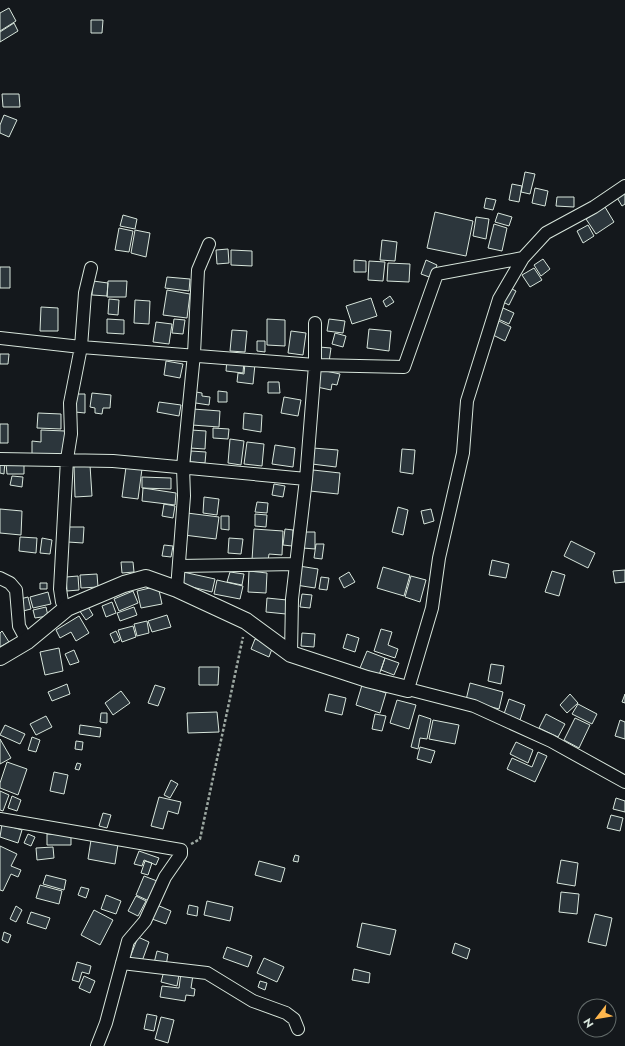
<svg xmlns="http://www.w3.org/2000/svg" width="625" height="1046" font-family="Jost,sans-serif">
	<rect width="100%" height="100%" fill="#14181c"/>
	<path fill="#2c363c" stroke="#d8e6dc" d="M9 8 16 21 0 31V13Z
		M91 20H103L102 33H91Z
		M14 23 18 31 0 42V32Z
		M2 94H19L20 107H3Z
		M4 115 17 120 9 137 0 133V125Z
		M525 172 535 174 530 194 521 192Z
		M512 184 522 186 519 202 509 200Z
		M535 188 548 191 545 206 532 203Z
		M625 191V204L622 206 616 196Z
		M557 197H574V207L556 206Z
		M486 198 496 200 493 210 484 208Z
		M605 207 614 222 596 234 586 219Z
		M435 212 473 221 466 256 427 248Z
		M498 213 512 217 509 226 495 222Z
		M123 215 137 219 135 229 120 226Z
		M476 217 489 219 486 239 473 236Z
		M494 224 507 228 502 251 488 248Z
		M588 225 594 236 583 243 577 231Z
		M119 228 133 231 129 252 115 250Z
		M135 230 150 233 146 257 131 253Z
		M382 240 397 242 395 261 380 260Z
		M228 249 229 263 217 264 216 250Z
		M231 250 252 251V266L231 265Z
		M543 259 550 269 541 276 534 265Z
		M354 260 366 261V272H354Z
		M426 260 437 265 432 278 421 274Z
		M369 261 385 262 383 281 368 280Z
		M388 263 410 264 409 282 387 281Z
		M0 267H10V288H0Z
		M534 268 542 280 530 287 522 275Z
		M167 277 190 279 189 291 165 288Z
		M93 281 108 283 107 296 92 295Z
		M108 281H127L126 297H107Z
		M510 288 516 291 509 305 503 302Z
		M167 290 190 294 187 318 163 315Z
		M390 296 394 302 386 307 383 301Z
		M371 298 377 316 352 324 346 306Z
		M109 299 119 300 118 315 108 314Z
		M135 300 150 301 149 324 134 323Z
		M41 307 58 308V331H40Z
		M503 308 514 313 509 324 498 319Z
		M107 319 124 320V334L107 333Z
		M174 319 185 320 183 334 172 333Z
		M267 319 285 320V346L267 345Z
		M329 319 345 321 343 333 327 331Z
		M499 321 511 327 505 341 493 335Z
		M156 322 172 324 169 344 153 342Z
		M369 329 391 331 389 351 367 348Z
		M232 330 247 331 245 352 230 351Z
		M291 331 306 333 303 355 288 353Z
		M335 333 346 336 343 347 332 344Z
		M257 341H265V352L257 351Z
		M319 347 331 348 329 362 317 361Z
		M0 354H9L8 364H0Z
		M227 359 244 361 243 373 226 371Z
		M166 361 183 364 180 378 164 375Z
		M245 363 255 364 253 384 237 382 238 373 244 374Z
		M321 370 340 374 337 385 332 384 331 390 317 387Z
		M268 382H279L280 393H268Z
		M190 391 202 393V396L210 397 209 405 189 402Z
		M218 391 227 392V402H218Z
		M92 393 111 395 110 408H103L102 414 95 413V408L90 407Z
		M76 394H85V413L75 412Z
		M284 397 301 400 298 416 281 413Z
		M159 402 181 405 179 416 157 412Z
		M193 409 220 411 219 427 192 425Z
		M38 413 61 414V429L37 428Z
		M244 413 262 415 261 432 243 429Z
		M0 424H8V443H0Z
		M213 428 229 429 228 439 213 438Z
		M41 430 65 431V455L32 454V441L41 442Z
		M191 430 206 431 205 449 190 448Z
		M230 439 244 441 241 465 228 463Z
		M247 442 264 444 262 466 244 464Z
		M275 445 295 448 293 467 272 464Z
		M313 448 338 450 336 467 312 464Z
		M402 449 415 450 413 474 400 472Z
		M191 451 206 452 205 463 190 462Z
		M0 461H5L4 474 0 473Z
		M6 463H24V474H7Z
		M74 465H90L92 496 75 497Z
		M126 467 142 469 138 499 122 497Z
		M313 470 340 473 338 494 310 491Z
		M12 476 23 477 22 487 10 485Z
		M142 477 171 478V489L142 488Z
		M274 484 285 486 283 497 272 495Z
		M143 488 176 493 175 505 142 501Z
		M204 497 219 499 217 515 203 513Z
		M257 502 268 503 267 513 255 512Z
		M164 504 175 506 173 518 162 516Z
		M398 507 408 510 403 535 392 532Z
		M0 509 22 511 21 535 0 533Z
		M431 509 434 521 424 524 421 511Z
		M187 513 219 517 216 539 184 535Z
		M255 514 267 515 266 527 255 526Z
		M221 516H229V530L221 529Z
		M69 527H84L83 543 68 542Z
		M254 529 283 531 282 555 269 554 268 561 252 560Z
		M285 529 293 530 292 546 283 545Z
		M303 532H315V549L303 548Z
		M20 537 37 538 36 553 19 551Z
		M42 538 52 540 50 554 40 553Z
		M229 538 243 539 241 554 228 553Z
		M571 541 595 553 588 568 564 556Z
		M316 544H324L322 559 314 558Z
		M164 545 173 546 171 557 162 556Z
		M492 560 509 564 506 578 489 575Z
		M121 562H133L134 572 122 573Z
		M299 566 318 569 315 588 296 585Z
		M383 567 410 575 404 596 377 588Z
		M625 570V582L615 583 613 571Z
		M249 571 267 573 266 593 248 592Z
		M552 571 565 575 559 596 545 592Z
		M183 572 215 579 212 592 180 584Z
		M230 572 244 574 242 585 227 582Z
		M349 572 355 582 344 588 339 578Z
		M97 574 98 587 81 588 80 575Z
		M78 576 79 590 67 591 66 577Z
		M411 576 426 580 420 602 405 597Z
		M321 577 329 578 327 590 319 589Z
		M217 580 243 586 240 599 214 594Z
		M40 583H47V589H40Z
		M158 586 162 604 141 608 137 591Z
		M133 591 138 603 119 611 114 599Z
		M48 592 51 604 33 608 30 597Z
		M302 594 312 595 310 608 300 607Z
		M28 597 31 609 23 611 20 599Z
		M267 598 287 600 286 614 266 612Z
		M112 602 116 613 106 617 102 606Z
		M87 605 93 615 86 620 79 610Z
		M46 607 48 616 35 618 33 610Z
		M134 607 137 615 120 621 117 613Z
		M167 615 171 627 152 632 148 621Z
		M79 616 89 633 76 641 71 632 60 638 56 630Z
		M147 621 149 633 137 636 134 624Z
		M133 626 136 637 122 642 118 630Z
		M381 629 392 632 388 645 398 649 395 658 374 651Z
		M2 631 9 642 0 647V633Z
		M116 631 120 640 114 643 110 634Z
		M302 633 315 634 314 647 301 646Z
		M347 634 359 638 355 652 343 648Z
		M255 639 273 646 269 657 251 649Z
		M59 648 63 671 45 675 40 652Z
		M74 650 79 662 70 665 65 654Z
		M367 651 385 658 379 675 360 668Z
		M385 658 399 663 394 675 381 670Z
		M491 664 504 666 501 684 488 681Z
		M199 667H219L218 685H199Z
		M470 683 503 692 499 709 466 700Z
		M67 684 70 694 52 701 48 692Z
		M155 685 165 688 158 706 148 703Z
		M362 685 386 693 380 713 356 705Z
		M121 691 130 703 113 715 105 703Z
		M329 694 346 698 342 715 325 711Z
		M570 694 578 703 567 713 560 705Z
		M625 694V703L622 702Z
		M509 699 525 705 520 720 504 714Z
		M397 700 416 705 409 729 390 723Z
		M578 704 597 714 592 724 572 714Z
		M217 712 219 732 188 733 187 713Z
		M101 713H107V723L100 722Z
		M375 714 386 716 382 731 372 729Z
		M546 714 565 724 558 737 539 728Z
		M419 715 431 719 427 739 420 738 418 749 411 747Z
		M46 716 52 727 36 735 30 724Z
		M575 718 590 725 579 748 564 740Z
		M433 720 459 725 455 744 429 739Z
		M620 720 625 722V739L615 736Z
		M5 725 25 734 20 744 0 735Z
		M80 725 101 728 100 737 79 734Z
		M32 737 40 740 36 752 28 750Z
		M0 739 11 758 0 764Z
		M76 741 83 742 82 750 75 749Z
		M516 742 533 750 528 763 510 754Z
		M420 747 435 751 431 763 417 759Z
		M538 752 547 756 535 782 507 769 512 758 532 767Z
		M7 762 27 769 18 795 0 788V783Z
		M77 763 81 764 79 770 75 769Z
		M54 772 68 775 64 794 50 791Z
		M171 780 178 784 170 798 164 795Z
		M0 791 9 795 3 811 0 810Z
		M12 796 21 800 17 811 8 808Z
		M159 797 181 802 178 814 168 811 163 829 151 826Z
		M616 798 625 801V812L613 809Z
		M103 813 111 815 107 828 99 826Z
		M611 815 623 818 620 831 607 828Z
		M2 824 22 830 18 843 0 837Z
		M28 834 35 837 31 846 24 843Z
		M47 834 71 835V845H47Z
		M91 840 118 844 115 864 88 859Z
		M0 846 17 854 11 866 21 870 18 877 11 874 3 891 0 890Z
		M53 847 54 858 37 860 36 848Z
		M139 851 159 858 156 865 144 860 142 866 134 864Z
		M295 855 299 856 298 862 293 861Z
		M561 860 578 863 575 886 557 883Z
		M145 861 152 863 148 875 141 873Z
		M259 861 285 868 281 882 255 875Z
		M46 875 66 880 64 890 43 884Z
		M144 876 157 881 149 901 136 895Z
		M40 885 62 891 59 904 36 898Z
		M81 887 89 889 86 898 78 895Z
		M561 892 579 894 577 914 559 912Z
		M106 895 121 901 116 914 101 909Z
		M136 896 146 901 138 916 128 911Z
		M207 901 233 907 230 921 204 915Z
		M157 905 171 911 166 924 152 919Z
		M189 905 198 907 197 916 187 914Z
		M16 906 22 910 16 922 10 919Z
		M94 910 113 920 100 945 81 935Z
		M31 912 50 918 46 929 27 923Z
		M595 914 612 918 606 946 588 942Z
		M362 923 396 930 390 955 357 947Z
		M4 932 11 935 8 943 2 940Z
		M138 937 149 942 141 964 129 960Z
		M455 943 470 949 467 959 452 953Z
		M227 947 252 956 248 967 223 958Z
		M157 951 168 954 166 966 154 963Z
		M264 958 284 967 277 982 257 973Z
		M77 962 91 966 89 974 82 972 79 982 72 980Z
		M354 969 370 973 369 983 352 980Z
		M164 971 179 975 177 986 161 982Z
		M181 973 193 975 191 988 195 989 194 996 186 995 185 1001 160 997 162 986 179 988Z
		M84 976 95 981 90 993 79 988Z
		M260 981 267 983 265 990 258 987Z
		M147 1014 157 1016 154 1031 144 1029Z
		M161 1017 174 1020 168 1043 155 1039Z"/>
	<g fill="none" stroke-linecap="round" stroke-linejoin="round">
		<g stroke="#d8e6dc" stroke-width="14">
			<path id="minor" d="M625 186 594 207 546 233 523 258 499 299 467 401 463 453 439 558 432 608 408 689 474 706 551 741 625 782
				M0 338 81 347 315 365 404 367 437 274 523 258
				M0 459 113 461 306 479
				M179 566 295 564
				M0 578 10 583 16 590 19 626 27 641
				M177 589 184 496 183 467 194 354 198 270 209 244
				M67 608 62 602 60 589 67 459 71 434 70 403 81 347 85 293 91 268
				M291 654 292 599 306 479 315 365V323
				M0 819 181 850V854L165 877 145 921 128 941 106 1023 97 1046
				M122 963 207 973 253 1001 286 1013 294 1019 298 1029"/>
		</g>
		<g stroke="#d8e6dc" stroke-width="18">
			<path id="tertiary" d="M0 657 27 641 67 608 124 584 146 578 177 589 246 621 291 654 367 679 408 689"/>
		</g>
		<path stroke="#9da8a2" stroke-width="2.5" stroke-dasharray="3 2" stroke-linecap="butt" d="M191 844 200 839 243 637"/>
		<use href="#minor" stroke="#14181c" stroke-width="12"/>
		<use href="#tertiary" stroke="#14181c" stroke-width="16"/>
	</g>
	<g transform="translate(597 1018) rotate(239)"><circle r="19" fill="#14181c" stroke="#626a69"/>
	<path d="M0-3L7 15L0 10L-7 15Z" fill="#ffb74d"/>
	<text y="-6" font-size="11" font-weight="bold" text-anchor="middle" fill="#d8e6dc">N</text>
	</g>
</svg>
